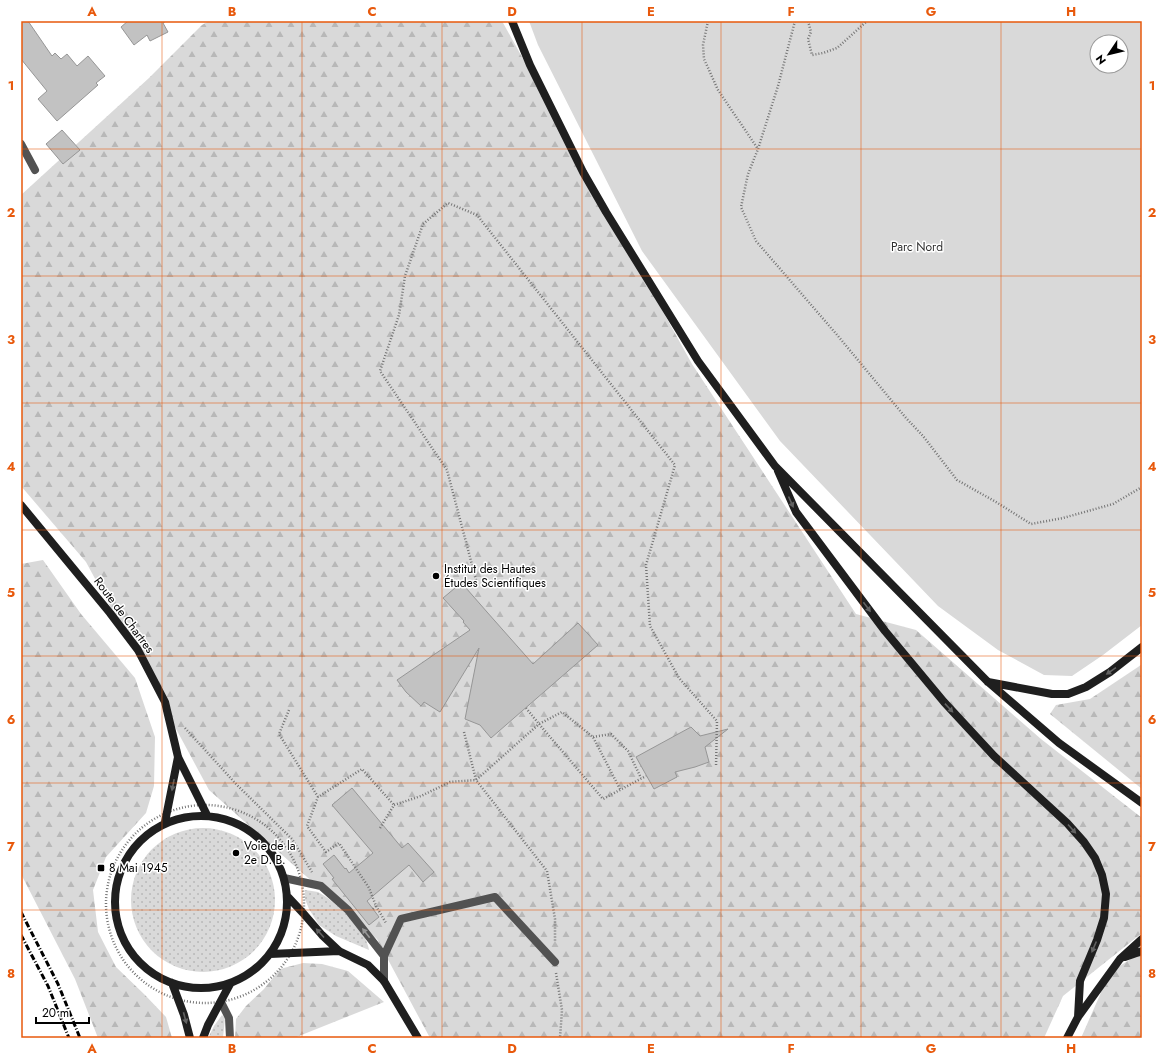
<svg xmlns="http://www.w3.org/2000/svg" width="1163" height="1059" font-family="Jost,sans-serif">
	<defs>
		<pattern id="grass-dots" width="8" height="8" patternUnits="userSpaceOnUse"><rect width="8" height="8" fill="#d9d9d9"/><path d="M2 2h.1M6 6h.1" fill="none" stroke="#b8b8b8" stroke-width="1.8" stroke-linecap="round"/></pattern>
		<pattern id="forest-firs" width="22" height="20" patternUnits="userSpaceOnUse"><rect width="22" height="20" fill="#d9d9d9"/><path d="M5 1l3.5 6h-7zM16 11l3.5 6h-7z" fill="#b8b8b8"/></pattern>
	</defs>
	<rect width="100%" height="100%" fill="#fff"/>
	<path fill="url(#grass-dots)" d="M131 900a72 72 0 1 1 144 0a72 72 0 1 1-144 0Z
		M305 890C310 891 314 891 318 892 335 901 367 930 369 950L336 936 319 925 309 909 305 899Z
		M222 1015 225 1018 223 1038H208L214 1026Z"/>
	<path fill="url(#forest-firs)" d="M209 21H502L692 364 856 614 916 630 1041 739 1142 818V933L1063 996 1044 1038H430L377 939 209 790 86 562 21 486V195L149 78 202 25Z
		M43 560 81 614 135 678 155 737 154 786 146 813 106 857 93 890 98 932 116 967 145 995 166 1017 172 1038H98L75 979 21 874V564Z
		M1142 664V789L1050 714 1056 705 1090 699 1138 667Z
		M1142 952V1038H1081L1110 972Z
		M303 963 322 964 348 971 384 1002 294 1038H235L236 1019 246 1006 264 989 280 969Z"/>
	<path fill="#d9d9d9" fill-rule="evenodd" d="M529 21H1142V625L1103 655 1072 676 1044 675 998 650 938 606 780 441 642 251 538 45ZM1097 42H1121V66H1097Z"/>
	<path fill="#c2c2c2" stroke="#969696" d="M21 21H28L52 56 55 53 61 59 67 54 77 66 88 56 105 76 96 83 98 85 57 121 38 99 47 91 21 59Z
		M128 21H166L163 23 168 32 150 41 147 35 134 45 121 27Z
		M62 130 80 150 63 164 46 144Z
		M461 583 466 588 487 612 533 664 578 623 598 645 491 738 480 725 465 719 479 648 440 712 424 702 421 706 406 692 397 680 470 630 463 622 464 621 443 598Z
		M691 727 700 736 728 729 705 747 709 762 695 767 675 772 677 777 654 789 636 757Z
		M352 788 402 848 408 843 434 872 423 882 409 865 367 901 379 917 369 925 332 879 334 878 323 864 334 855 345 869 346 868 349 873 373 853 332 805Z"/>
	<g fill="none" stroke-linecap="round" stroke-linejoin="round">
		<path stroke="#747474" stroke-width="2.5" stroke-dasharray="1 2" stroke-linecap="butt" d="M708 21 703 45 704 59 718 90 758 149
			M795 21 778 86 758 149 748 174 741 207 756 241 838 336 906 418 923 436 957 480 996 502 1031 524 1063 518 1113 504 1142 487
			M808 21 811 32 808 39 812 55 823 53 837 48 867 21
			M476 580 447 470 380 371 399 315 405 276 423 224 448 203 477 215 675 465 646 565 650 626 679 678 717 721 716 767
			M526 708 539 724 562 712 593 737 620 789
			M289 710 279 734 318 797
			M185 728 236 784 292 839 312 872
			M464 732 476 780 547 871 555 919V942
			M593 737 611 734 628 751 641 778
			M106 904a99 99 0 1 1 198 0a99 99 0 1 1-198 0Z
			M380 828 394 805 421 796 450 782 476 780 539 724 603 799 646 776
			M376 906 386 923
			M373 909 376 906 369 888 339 843 326 852 307 826 318 797 362 769 394 805
			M556 973 562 1010 560 1038"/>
		<path stroke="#525252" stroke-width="8" d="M284 878 321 886 348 910 384 956V981
			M384 956 401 919 495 897 555 962
			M221 1002 229 1018 230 1038"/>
		<path stroke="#525252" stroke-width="8" d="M21 144 35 170"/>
		<path stroke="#1f1f1f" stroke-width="8" d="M512 21 530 65 583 172 606 212 698 361 775 466 987 681 1059 743 1142 803
			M778 471 796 512 885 631 944 702 994 756 1067 823 1084 842 1095 858 1102 875 1106 894 1104 918 1097 940 1080 981 1078 1017
			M21 505 110 613 138 650 165 702 178 757 207 815
			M988 682 1052 694H1068L1086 687 1110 672 1142 647
			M115 902a86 86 0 1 1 172 0a86 86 0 1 1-172 0Z
			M165 822 178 757
			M288 897 303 913 322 935 339 951 368 965 384 981 418 1038
			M270 954 339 951
			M1125 957 1142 951
			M172 983 184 1015 190 1038
			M203 1038 208 1025 230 984
			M1067 1038 1078 1017 1120 959 1142 939"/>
		<path stroke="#000" stroke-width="3" stroke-dasharray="6 2 1 2" stroke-linecap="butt" d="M21 912 58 984 80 1038
			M21 935 48 986 69 1038"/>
	</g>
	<defs><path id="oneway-solid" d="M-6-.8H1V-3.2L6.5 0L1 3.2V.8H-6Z"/></defs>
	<g fill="#626262">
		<use href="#oneway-solid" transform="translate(791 502) rotate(66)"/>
		<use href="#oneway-solid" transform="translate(867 607) rotate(53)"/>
		<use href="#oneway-solid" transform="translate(1111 671) rotate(145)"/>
		<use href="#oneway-solid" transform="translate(949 708) rotate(47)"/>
		<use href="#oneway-solid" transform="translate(173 785) rotate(101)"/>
		<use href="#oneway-solid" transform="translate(1072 829) rotate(48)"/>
		<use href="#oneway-solid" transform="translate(320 933) rotate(-132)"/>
		<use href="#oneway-solid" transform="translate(1094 947) rotate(113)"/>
		<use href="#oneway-solid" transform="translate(185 1018) rotate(75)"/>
	</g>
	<use fill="#979797" href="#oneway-solid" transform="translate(366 933) rotate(-128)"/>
	<path fill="none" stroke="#e8590c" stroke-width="1" stroke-opacity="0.55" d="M162 21V1038M302 21V1038M442 21V1038M582 21V1038M721 21V1038M861 21V1038M1001 21V1038M21 149H1142M21 276H1142M21 403H1142M21 530H1142M21 656H1142M21 783H1142M21 910H1142"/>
	<g fill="#000" stroke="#fff" stroke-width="1.5">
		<circle cx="436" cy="576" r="4"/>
		<circle cx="236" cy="853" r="4"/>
		<rect x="97" y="864" width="8" height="8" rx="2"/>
	</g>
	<g text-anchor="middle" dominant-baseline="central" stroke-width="3" stroke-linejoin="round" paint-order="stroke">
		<g font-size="12" fill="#303030" stroke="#fff">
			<text x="917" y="247">Parc Nord</text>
		</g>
		<g font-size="12" fill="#000" stroke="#fff" text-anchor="start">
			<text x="444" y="569">Institut des Hautes<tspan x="444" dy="14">Études Scientifiques</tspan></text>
			<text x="244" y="846">Voie de la<tspan x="244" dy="14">2e D. B.</tspan></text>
			<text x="109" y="868">8 Mai 1945</text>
		</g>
		<g font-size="12" fill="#000" stroke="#fff">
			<text transform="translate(124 615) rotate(53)">Route de Chartres</text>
		</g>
	</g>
	<rect width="1163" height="1059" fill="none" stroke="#ffffff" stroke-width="44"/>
	<g transform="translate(1109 54) rotate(235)"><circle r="19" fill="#ffffff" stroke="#999999"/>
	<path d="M0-3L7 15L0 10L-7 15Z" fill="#000000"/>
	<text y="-6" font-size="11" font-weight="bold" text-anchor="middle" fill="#000000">N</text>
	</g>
	<path d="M36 1017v6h53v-6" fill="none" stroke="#000000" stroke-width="2"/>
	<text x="42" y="1017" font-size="12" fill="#000000" stroke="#ffffff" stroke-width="3" paint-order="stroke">20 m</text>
	<rect x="22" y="22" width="1119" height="1015" fill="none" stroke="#e8590c" stroke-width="1.5"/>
	<g font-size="13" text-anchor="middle" font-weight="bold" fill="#e8590c">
		<text x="92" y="16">A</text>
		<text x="232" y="16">B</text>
		<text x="372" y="16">C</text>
		<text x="512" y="16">D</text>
		<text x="651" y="16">E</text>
		<text x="791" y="16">F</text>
		<text x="931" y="16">G</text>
		<text x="1071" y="16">H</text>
		<text x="11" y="90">1</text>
		<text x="1152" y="90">1</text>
		<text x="11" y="217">2</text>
		<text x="1152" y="217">2</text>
		<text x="11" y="344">3</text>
		<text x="1152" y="344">3</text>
		<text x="11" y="471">4</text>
		<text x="1152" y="471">4</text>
		<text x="11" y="597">5</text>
		<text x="1152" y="597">5</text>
		<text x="11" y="724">6</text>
		<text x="1152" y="724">6</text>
		<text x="11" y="851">7</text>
		<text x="1152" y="851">7</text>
		<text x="11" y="978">8</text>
		<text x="1152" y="978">8</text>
		<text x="92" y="1053">A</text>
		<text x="232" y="1053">B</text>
		<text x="372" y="1053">C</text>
		<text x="512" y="1053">D</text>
		<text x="651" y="1053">E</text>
		<text x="791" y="1053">F</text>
		<text x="931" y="1053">G</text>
		<text x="1071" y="1053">H</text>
	</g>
</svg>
